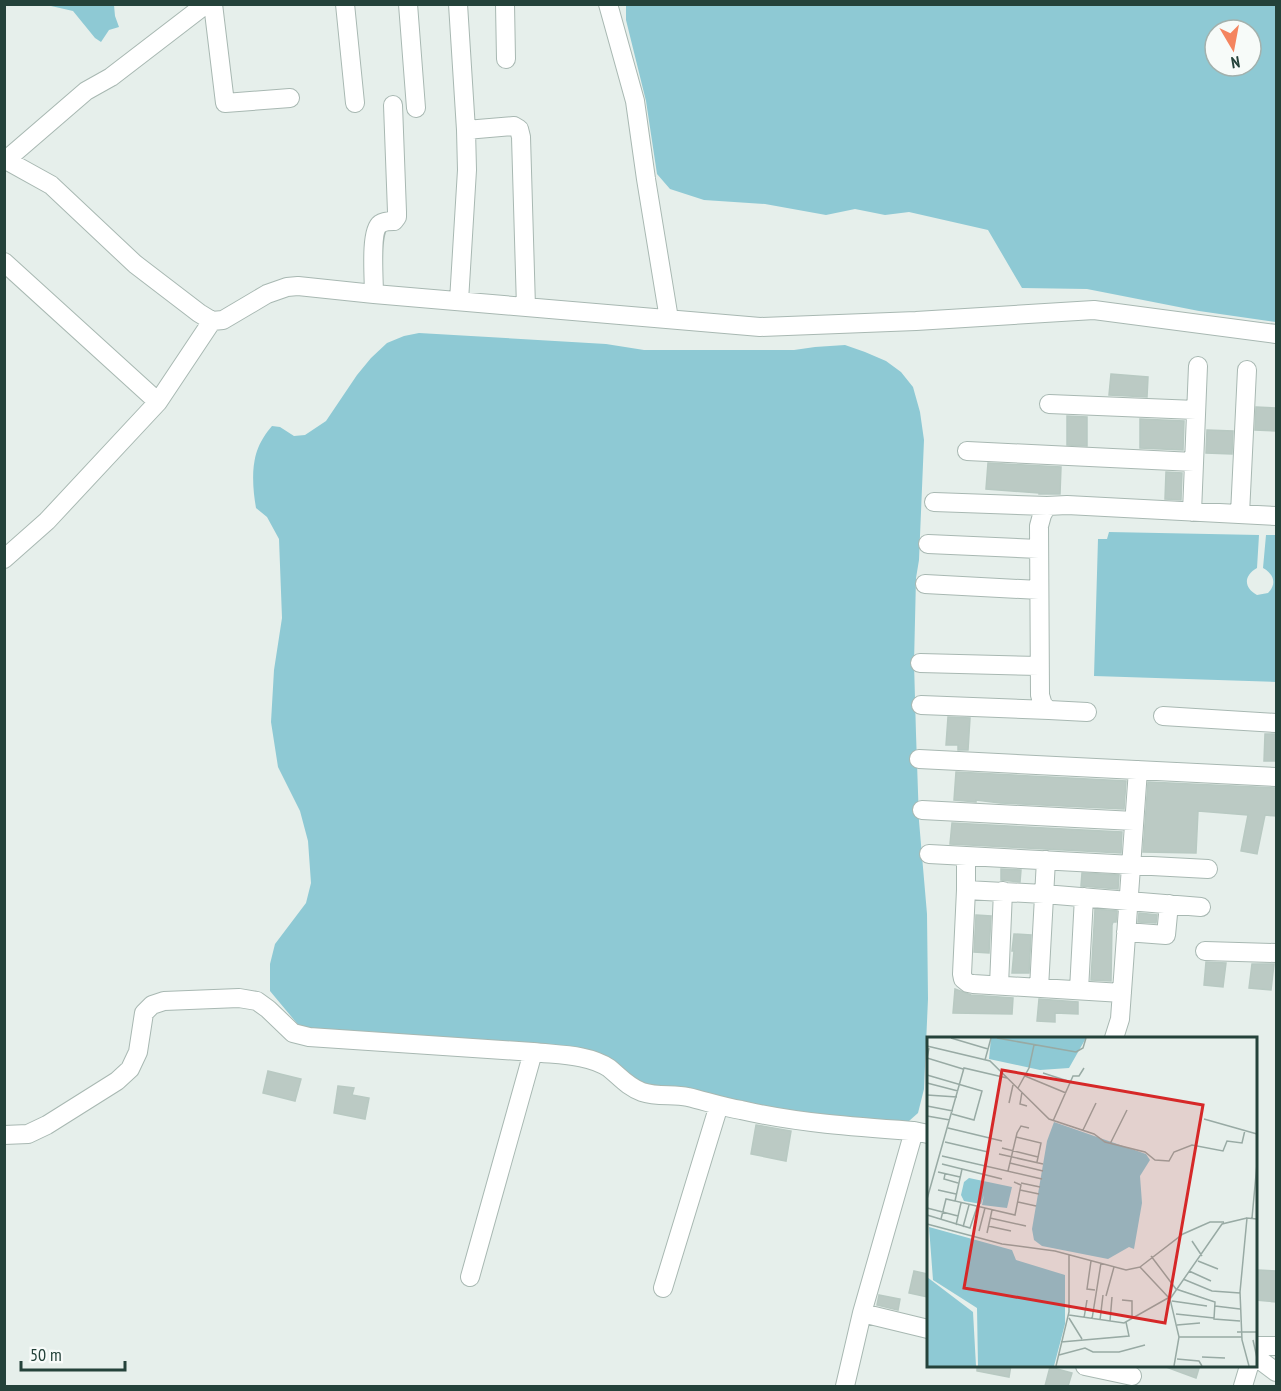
<svg xmlns="http://www.w3.org/2000/svg" width="1281" height="1391" font-family="'PT Sans Narrow',sans-serif">
	<rect width="100%" height="100%" fill="#e6efeb"/>
	<path fill="#8ec9d4" fill-rule="evenodd" d="M626 4 1276 5V322L1199 311 1087 289 1022 288 988 230 909 212 885 215 855 209 826 215 765 204 704 200 670 189 657 174 646 101 626 20ZM1215 30H1251V66H1215Z
		M51 5H114L115 16 119 27 109 30 101 42 95 38 73 11 51 6Z
		M419 333 606 344 644 350H794L815 347 845 345 865 352 886 361 901 372 913 387 920 412 924 440 919 560 916 578 914 663 916 734 919 821 927 914 928 999 924 1089 918 1113 909 1121 902 1124 784 1112 652 1088 639 1082 618 1064 527 1045 364 1031 315 1033 300 1027 270 991V964L275 944 306 903 311 883 308 841 300 811 278 767 271 722 274 670 282 618 279 539 267 517 256 508C253 491 251 468 257 451 260 442 266 433 272 426L280 427 294 436 305 435 326 421 357 375 371 358 387 343 404 336Z
		M1109 532 1259 535 1257 568C1243 576 1244 588 1257 595L1268 593C1277 584 1274 574 1263 568L1266 535H1276V682L1094 676 1098 539H1107Z"/>
	<path fill="#bbcac4" stroke="#b8c9c2" stroke-width="1.5" d="M1111 374 1148 377 1147 397 1109 395Z
		M1256 407 1276 408V431L1255 430Z
		M1067 416 1087 417V446L1067 445Z
		M1140 419 1184 421 1183 450 1140 448Z
		M1207 430 1233 431 1232 454 1206 453Z
		M988 463 1061 467 1060 494H1039V493L986 489Z
		M1166 472 1182 473 1181 500 1165 499Z
		M948 717 970 718 968 750H958V745H946Z
		M1265 734H1276V761H1264Z
		M956 772 1126 781 1124 809 1000 803 976 800V802L954 800Z
		M1148 782 1276 788V816L1265 815 1257 854 1241 851 1248 815 1198 811 1196 853 1143 852Z
		M952 823 1122 832 1121 853 950 844Z
		M1001 869 1021 870 1020 882 1001 880Z
		M1082 873 1119 875 1118 889 1081 886Z
		M1095 909 1117 911 1116 922H1113L1112 925 1111 981 1091 980Z
		M1139 913 1157 915 1156 923 1138 922Z
		M976 915 991 916 989 953 974 952Z
		M1014 934 1031 935 1029 973H1012L1014 951H1012Z
		M1206 962 1226 963 1223 987 1204 985Z
		M1252 964H1274L1271 990 1249 988Z
		M955 989 971 995 1013 998 1012 1014 953 1013Z
		M1039 999 1078 1002V1014L1055 1013V1022L1037 1021Z
		M268 1071 301 1079 295 1101 263 1093Z
		M338 1086 354 1088 352 1095 369 1098 365 1119 334 1113Z
		M756 1125 791 1131 786 1161 751 1154Z
		M1258 1270 1276 1271V1302L1256 1300Z
		M914 1271 928 1274V1297L909 1293Z
		M879 1295 900 1299 898 1310 877 1305Z
		M977 1365H1011L1009 1377 977 1371Z
		M1166 1365H1200L1196 1378 1166 1367Z
		M1050 1367 1072 1373 1068 1386H1045Z"/>
	<g fill="none" stroke-linecap="round" stroke-linejoin="round">
		<g stroke="#a8b8b2" stroke-width="20">
			<path id="minor" d="M213 4 225 103 290 98
				M345 4 355 103
				M408 4 416 108
				M458 4 466 130 467 170 459 301
				M505 4 506 59
				M608 4 635 101 646 179 669 319
				M466 130 514 126 519 129 521 137 526 307
				M4 159 51 185 135 264 199 313 212 321 223 320 267 294 287 287 298 286 374 294 760 327 916 321 1094 310 1276 334
				M6 160 86 91 111 77 206 4
				M4 262 158 402
				M374 294C374 280 370 231 380 224 384 221 390 221 394 221L397 217V212L393 105
				M1049 404 1196 410
				M967 451 1194 462
				M934 502 1047 506
				M1192 512 1198 366
				M1240 514 1247 370
				M928 544 1039 549
				M4 559 47 521 158 402 212 321
				M925 584 1039 590
				M920 663 1039 666
				M921 705 1049 710
				M1087 712 1049 710 1043 705 1040 695 1039 526 1042 515 1047 506 1067 505 1276 516
				M1163 716 1276 723
				M919 759 1276 777
				M922 810 1134 821
				M929 854 1208 869
				M966 856V890L962 974 963 979 968 983 973 984 1122 993
				M966 890 1044 894 1201 907
				M1126 932 1166 935 1169 904
				M1205 951 1276 953
				M999 985 1003 891
				M1039 988 1046 860
				M1079 990 1084 897
				M1114 1038 1120 1019 1138 770
				M4 1135 28 1134 47 1125 117 1081 130 1069 138 1052 144 1013 152 1005 164 1001 239 998 257 1001 268 1009 293 1033 309 1037 533 1052C558 1055 588 1054 609 1068 620 1077 628 1087 642 1092 657 1097 673 1094 688 1097 705 1101 723 1107 741 1110 797 1123 856 1127 914 1131L928 1134
				M470 1277 533 1052
				M663 1288 719 1105
				M862 1313 928 1329
				M1256 1346H1276
				M1256 1357 1276 1372
				M1085 1366 1132 1376
				M845 1386 862 1313 914 1131
				M1243 1386 1249 1366"/>
		</g>
		<use href="#minor" stroke="#fff" stroke-width="18"/>
	</g>
	<g transform="translate(927 1037)">
		<rect width="330" height="330" fill="#e6efeb"/>
		<path d="M64 1H159L142 31 113 33 62 22ZM127 85 219 117 223 123 213 139 215 166 207 212 202 210 181 222 115 209 107 203 105 192 120 104ZM42 141 85 150 80 171 55 168 57 158 54 167 37 164 34 158 37 145ZM2 190 85 213 89 223 138 238V287L127 329H51L50 271 6 243ZM0 240 46 275 49 329H0Z" fill="#8ec9d4"/>
		<path fill="none" stroke="#98aaa4" stroke-width="1.5" d="M24 1 61 12M70 1 149 15 156 11 159 1M0 9 63 24 122 82 167 97 178 105 218 115 228 123 242 124 247 115 265 108 296 114 300 104 315 106 318 93M2 11 0 21 36 32M58 23 64 1M116 36 144 45M0 38 55 54 47 83 25 77M98 39 139 56M0 46 31 54M91 51 102 31 107 8M95 55 93 67 100 69M0 58 30 60M82 66 86 48M0 69 26 74M0 79 23 83M277 82 330 97M126 84 146 39H152L157 31M21 91 75 104M156 93 169 66M89 100 114 106 110 125M18 105 61 115M183 107 200 73M75 111 111 120M72 117 116 127M15 119 115 142M83 126 116 134M15 127 35 132M81 134 90 96 94 89 102 91M11 135 33 140M18 137 17 142 31 146M75 142 35 132 28 164 88 178 94 148 87 145M94 146 113 150M11 153 29 157M93 153 112 157M0 162 37 31 80 41M91 165 109 169M0 171 31 179M0 178 43 191 50 170M63 181 99 189M325 181 330 127M14 182 19 162 28 164M0 187 75 207 128 214 199 233 213 230 243 262M29 188 34 166M61 189 84 194M36 190 42 168M52 194 58 171M60 196 65 173M265 204 275 219M224 219 249 252 288 265 287 282 313 284M164 224 160 252 168 253M271 224 291 232M213 230 256 197 283 185H297M262 234 284 244M256 242 285 254 313 256M179 259 187 230M195 263 205 264V280M245 264 280 269M288 269 313 272M249 277 287 281M142 278 197 286 241 261M142 281 155 302M157 281 160 263M165 282 174 226M173 283 176 258M183 284 185 260M250 288 273 286M310 295H330M252 300H315M326 303 330 321M134 305 202 299 199 285M132 318 158 311 166 315H192L218 308M275 320 298 321M250 322 272 324 275 329M129 329 142 275V218M247 329 252 300 243 262 295 187 320 181M322 329 315 303 313 255 320 181 330 182"/>
		<path fill="#d62828" fill-opacity="0.15" stroke="#d62828" stroke-width="3" d="M75 33 276 68 238 286 37 251Z"/>
		<rect width="330" height="330" fill="none" stroke="#24423a" stroke-width="3"/>
	</g>
	<rect width="1281" height="1391" fill="none" stroke="#24423a" stroke-width="12"/>
	<g transform="translate(1233 48) rotate(170)"><circle r="28" fill="#f7fbf9" stroke="#a3b1ad" stroke-width="1.5"/>
	<path d="M0-4.5L10 22L0 15L-10 22Z" fill="#f4845f"/>
	<text y="-9" font-size="16" font-weight="bold" text-anchor="middle" fill="#24423a">N</text>
	</g>
	<path d="M21 1361v9h104v-9" fill="none" stroke="#24423a" stroke-width="3"/>
	<text x="30" y="1361" font-size="18" fill="#24423a" stroke="#f7fbf9" stroke-width="4.5" paint-order="stroke">50 m</text>
</svg>
